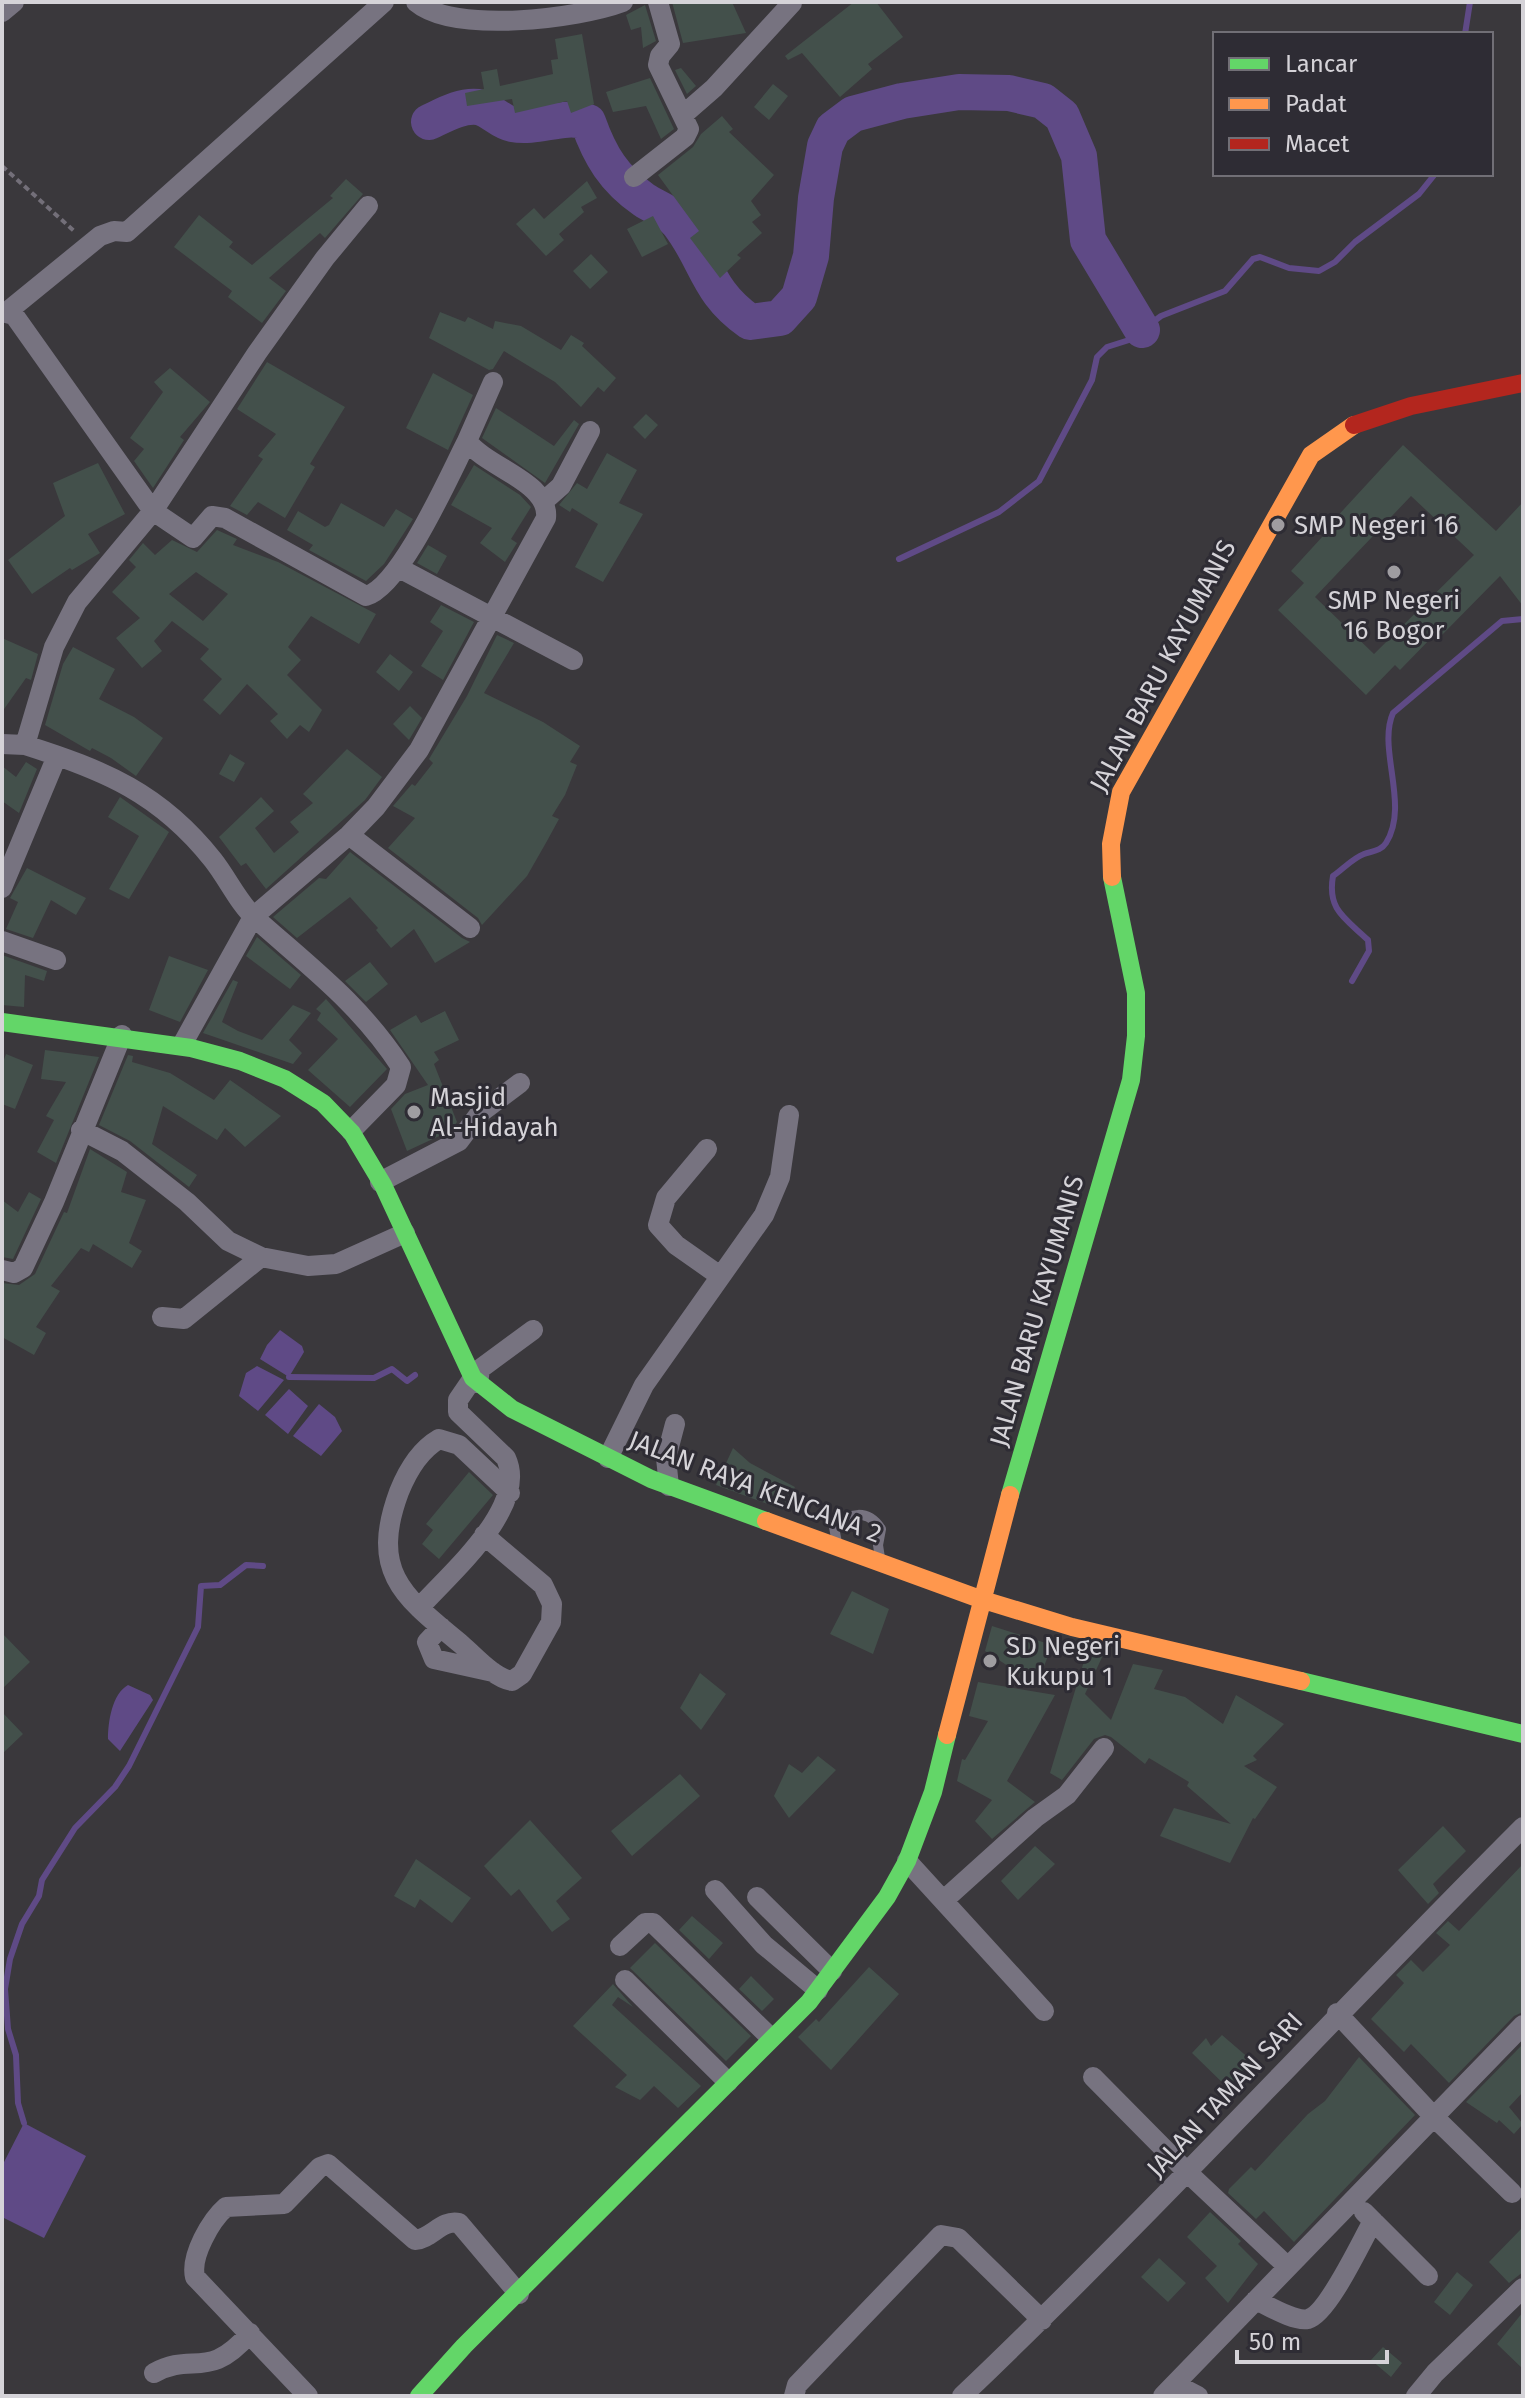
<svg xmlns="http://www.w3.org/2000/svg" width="1525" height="2398" font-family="'Fira Sans',sans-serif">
	<rect width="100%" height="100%" fill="#3a383c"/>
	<path fill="#5f4a86" d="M280 1330 302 1346 304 1352 289 1377 260 1359 267 1345Z
		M257 1366 284 1380 258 1411 239 1396 246 1373Z
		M289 1389 308 1406 288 1434 265 1415Z
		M319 1404 335 1417 342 1431 321 1456 293 1436Z
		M128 1685 150 1695 153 1700 120 1751 108 1739C108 1722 112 1694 128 1685Z
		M24 2123 86 2156 44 2238 2 2217V2166Z"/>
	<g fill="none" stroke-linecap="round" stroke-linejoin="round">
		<path stroke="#5f4a86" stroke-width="6" d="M1465 34 1470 2
			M899 559 999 512 1039 481 1092 380 1097 357 1107 347 1129 340 1161 316 1225 291 1253 259 1260 257 1289 268 1319 271 1335 262 1355 242 1419 194 1435 174
			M1352 981 1369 951 1368 940C1345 918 1327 910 1333 876 1343 869 1353 858 1364 854 1372 851 1381 851 1386 843 1410 805 1377 749 1393 713L1502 621 1523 619
			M289 1377 374 1378 392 1369 407 1381 415 1375
			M24 2123 18 2103 16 2055 8 2029 5 1989 10 1959 22 1924 39 1896 42 1880 75 1828 115 1787 129 1766 198 1627 201 1586 220 1585 246 1565 263 1566"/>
		<path stroke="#5f4a86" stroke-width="36" d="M429 122C444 115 461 105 478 107 490 109 500 122 512 124 539 129 562 114 588 122 600 156 614 179 644 200 656 208 669 211 679 224 708 262 706 291 750 322L780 318 799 297 811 256 816 198 825 146 833 129 853 114 902 101 959 92 1009 93 1043 101 1062 116 1079 156 1088 240 1142 330"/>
	</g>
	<path fill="#43504b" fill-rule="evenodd" d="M672 2H732L746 33 683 43Z
		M854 2H876L903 37 868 64 872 69 840 97 802 53 788 60 785 56Z
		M645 5 656 41 643 48 641 27 631 30 626 15Z
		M582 34 594 104 571 113 567 101 515 113 512 99 467 106 465 93 484 89 481 72 497 69 500 86 553 74 551 60 558 59 555 39Z
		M681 68 696 86 687 94 675 70Z
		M650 78 674 129 661 139 646 106 613 112 606 92Z
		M773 84 788 96 769 120 754 107Z
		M722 116 733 129 729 132 774 175 751 201 761 215 752 222 762 233 737 255 741 258 720 278 690 238 699 231 658 175 693 147 701 134Z
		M346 179 363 194 325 238 320 233 269 278 286 291 262 323 228 297 232 291 174 247 199 215 233 242 229 247 252 265 333 198 330 196Z
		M587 181 597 198 581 207 584 212 559 234 564 240 546 256 516 224 534 208 544 219Z
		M653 216 668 244 642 257 627 229Z
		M591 254 608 272 590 289 573 271Z
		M440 312 465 322 468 317 493 329 495 321 521 326 561 350 571 335 584 343 582 346 616 378 604 392 598 387 581 407 555 382 504 351 493 369 489 370 429 338Z
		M267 362 345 407 310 464 315 467 285 518 258 502 247 515 230 506 263 459 258 456 276 434 237 409Z
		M170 368 210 402 180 437 184 440 153 488 134 461 144 449 130 438 163 392 154 382Z
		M433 373 473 395 448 450 406 428Z
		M496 408 554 446 574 420 579 424 545 483 482 438Z
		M646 414 658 425 645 439 633 427Z
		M1403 445 1496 531 1523 502V606L1500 576 1440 637 1436 633 1400 670 1395 665 1366 695 1278 610 1304 583 1291 571 1323 536 1321 534ZM1411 496 1474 555 1374 654 1315 597Z
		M607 453 637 470 619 503 643 514 603 582 575 567 598 524 572 508 570 512 559 505 577 483 587 489Z
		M98 463 125 514 88 534 100 553 72 570 70 568 32 594 8 560 65 516 53 483Z
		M474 465 520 495 531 507 511 539 517 543 505 562 480 543 492 528 451 505Z
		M341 503 384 527 396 509 413 519 384 564 366 581 309 550 313 545 287 530 298 511 325 527 329 525Z
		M217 530 237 539 233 545 278 562 376 614 359 644 311 616 288 647 301 660 287 675 322 710 309 732 300 725 287 739 270 721 278 714 247 684 220 715 203 700 222 679 200 659 209 649 172 621 154 641 162 651 142 668 116 638 140 618 112 592 136 567 129 560 143 543 155 555 172 540 197 552ZM196 572 228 594 203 621 169 594Z
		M428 545 447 556 437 574 417 563Z
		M441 605 474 622 443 680 421 666 443 631 430 622Z
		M497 635 514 643 484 693 543 722 580 746 570 762 577 765 565 795 552 816 559 819 547 841 527 876 482 925 478 918 388 848 415 818 393 806 412 784 415 786 433 763 429 759 467 696Z
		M2 638 38 654 31 680 26 678 2 712Z
		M73 647 115 669 99 699 134 717 163 738 136 776 111 758 92 748 90 751 45 725 63 664Z
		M390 654 413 672 399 691 376 672Z
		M410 706 422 718 409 740 393 724Z
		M347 749 382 777 365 800 266 889 246 863 241 866 219 837 261 797 274 811 255 828 274 853 299 832 290 822 313 803 303 794Z
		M230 754 245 763 234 782 219 774Z
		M26 762 37 769 19 813 2 801V766L16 777Z
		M120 797 169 832 129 899 109 889 139 836 108 817Z
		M350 852 462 938 470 942 435 963 414 929 391 948 376 930 378 928 350 897 297 938 273 917 319 878 326 879Z
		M27 868 86 898 76 915 51 900 33 938 6 929 18 902 10 898Z
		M257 937 301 975 290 989 246 956Z
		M2 955 47 971 44 981 25 975 24 1007 2 1005Z
		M169 956 208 970 180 1022 149 1010Z
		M370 962 388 984 366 1002 345 981Z
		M233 980 238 982 222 1022 238 1031 262 1040 293 1005 311 1013 289 1040 302 1053 293 1064 203 1033Z
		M326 999 387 1069 350 1107 308 1070 338 1039 317 1020 321 1013 316 1009Z
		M445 1011 459 1040 434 1052 439 1060 434 1064 457 1122 450 1131 407 1151 391 1109 405 1094 428 1085 390 1030 416 1015 421 1023Z
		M45 1050 99 1057 56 1163 37 1152 54 1120 46 1116 66 1082 41 1079Z
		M6 1054 33 1065 15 1109 2 1104V1065Z
		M128 1055 133 1056 132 1062 170 1073 214 1100 230 1080 281 1116 245 1147 225 1128 217 1140 163 1106 152 1144 197 1175 189 1187 130 1141 99 1125Z
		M90 1149 127 1172 121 1192 146 1200 129 1243 142 1251 132 1268 93 1244 89 1252 81 1248 51 1286 60 1291 36 1327 46 1333 34 1355 2 1337V1283L19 1285 35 1274 64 1212 67 1213Z
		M29 1192 41 1199 13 1259 2 1257V1200L18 1212Z
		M733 1448 750 1463 795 1487 784 1510 716 1485Z
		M469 1472 493 1495 439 1559 422 1544 433 1530 426 1524Z
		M852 1591 889 1609 873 1654 830 1634Z
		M992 1626 1052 1645 1037 1685 985 1651Z
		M2 1633 30 1662 2 1689Z
		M1088 1648 1104 1653 1085 1694 1111 1720 1133 1664 1163 1670 1154 1689 1185 1697 1223 1724 1236 1695 1284 1724 1253 1756 1257 1760 1244 1766 1277 1787 1255 1819 1253 1818 1230 1863 1160 1836 1174 1808 1231 1824 1187 1786 1189 1782 1149 1758 1145 1764 1111 1737 1105 1735 1094 1739 1062 1780 1050 1773Z
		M700 1673 726 1694 701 1730 680 1708Z
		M978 1682 1055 1695 1007 1781 1035 1802 992 1839 975 1821 992 1800 957 1781 962 1759 965 1760 988 1721 969 1716Z
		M2 1712 23 1734 2 1754Z
		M818 1756 836 1770 789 1818 774 1796 789 1764 802 1773Z
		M680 1774 700 1796 632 1856 611 1831Z
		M530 1820 582 1878 556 1901 570 1919 552 1932 519 1889 511 1896 484 1866Z
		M1443 1826 1466 1851 1433 1884 1439 1893 1428 1904 1398 1870Z
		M1035 1846 1055 1864 1018 1900 1001 1881Z
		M416 1859 471 1898 452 1923 420 1899 415 1908 394 1896Z
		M1523 1864V2012L1514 2016 1449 2083 1411 2044 1404 2052 1371 2019 1404 1983 1396 1975 1411 1960 1423 1972 1450 1945 1436 1933 1448 1921 1459 1931Z
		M692 1916 723 1943 709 1959 679 1930Z
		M655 1943 751 2036 726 2061 630 1968Z
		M869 1967 899 1994 831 2070 798 2037 816 2019 819 2022Z
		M751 1976 774 1999 762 2011 739 1989Z
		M613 1984 633 2007 618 1997 612 2005 701 2086 678 2108 654 2086 640 2100 615 2087 627 2075 573 2026Z
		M1222 2035 1258 2066 1231 2091 1192 2053 1206 2038 1211 2046Z
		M1521 2046 1523 2092 1509 2107 1523 2124 1514 2134 1499 2120 1497 2123 1466 2102Z
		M1359 2057 1415 2115 1294 2242 1264 2211 1256 2219 1228 2193 1229 2189 1251 2167 1255 2171 1308 2114 1325 2101Z
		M1210 2212 1241 2241 1238 2244 1258 2264 1228 2303 1205 2278 1217 2266 1187 2237Z
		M1523 2227V2272L1509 2283 1489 2262Z
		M1159 2258 1186 2283 1168 2302 1141 2277Z
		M1457 2272 1473 2285 1450 2315 1434 2302Z
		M1523 2312V2369L1497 2344Z
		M1383 2347 1402 2363 1391 2377 1371 2360Z"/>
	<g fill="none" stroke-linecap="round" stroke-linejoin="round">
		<path stroke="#736f79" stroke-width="4" stroke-dasharray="6 4" stroke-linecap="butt" d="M2 166 74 231"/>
		<path stroke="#777380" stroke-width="10" d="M837 1543 834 1527C849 1512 868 1509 881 1529L878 1545 880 1558"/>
		<path stroke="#777380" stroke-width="20" d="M416 2C454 34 578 19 623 2
			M2 12 14 2
			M683 115 714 88 792 3
			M634 177 685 137 689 129 658 65 660 56 670 44 658 2
			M8 311 100 236 114 231 127 232 384 2
			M2 312 14 315 153 511 193 538 212 516 225 518 366 596C401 586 449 476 467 441
			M544 501 561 486 590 431
			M399 568 573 660
			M2 744 25 745 54 647 77 602 153 511 257 353 325 258 368 206
			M25 745C104 770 160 793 213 860 228 879 239 904 256 919 311 968 360 1004 401 1067L396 1085 351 1131
			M349 835 470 928
			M2 888 57 756
			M2 941 56 960
			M183 1043 253 917 349 835 376 807 419 750 546 518C550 482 487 468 467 441L493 382
			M81 1130 122 1151 187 1202 228 1241 261 1257 308 1266 336 1264 405 1233
			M707 1149 666 1198 658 1225 676 1245 720 1276
			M380 1182 459 1141 480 1113 520 1083
			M2 1270 14 1273 23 1268 54 1202 122 1035
			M162 1317 184 1319 261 1257
			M478 1383 480 1369 533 1330
			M608 1458 644 1385 764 1215 780 1177 789 1115
			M669 1486 666 1458 675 1424
			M484 1535 543 1585 552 1604 551 1622 522 1674 512 1681C494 1678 476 1657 462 1645 404 1597 369 1573 399 1492 407 1472 420 1450 439 1439L459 1445 510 1493
			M419 1608C449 1574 529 1507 506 1458L458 1412V1400L473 1378
			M441 1627 427 1642 434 1659 493 1672
			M907 1861 1044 2011
			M715 1890 764 1945 818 1990
			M757 1897 832 1971
			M944 1900 1035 1818 1067 1795 1104 1748
			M620 1946 645 1923H653L771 2038
			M625 1980 728 2082
			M1337 2013 1434 2117 1512 2193
			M1093 2077 1188 2173 1288 2267
			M1364 2212 1428 2276
			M1256 2300C1269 2306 1294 2322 1308 2319 1328 2314 1362 2240 1373 2221
			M154 2373C193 2351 208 2382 250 2333
			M1175 2384 1198 2396
			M308 2396 195 2277C190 2256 211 2220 226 2207L284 2204 320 2167 328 2164 415 2240C431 2239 442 2219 459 2223L519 2294
			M794 2396 797 2385 941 2235 958 2238 1042 2320
			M962 2396C1155 2212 1335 2015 1523 1827
			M1163 2396 1523 2025
			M1416 2396 1435 2373 1523 2288"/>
		<path stroke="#63d668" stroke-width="18" d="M2 1022 191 1048 240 1061 285 1079 323 1103 352 1133 383 1185 473 1378 512 1409 651 1479 766 1521
			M1010 1495 1131 1080 1136 1036V993L1112 877
			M1301 1681 1523 1734
			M419 2396 464 2346 809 2002 887 1897 907 1861 933 1792 947 1735"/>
		<path stroke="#ff974d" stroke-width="18" d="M1112 877 1111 844 1121 792 1311 455 1354 425
			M766 1521 980 1599 1072 1627 1301 1681
			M947 1735 1010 1495"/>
		<path stroke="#b3261e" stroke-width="18" d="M1354 425 1411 406 1523 383"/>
	</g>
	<g fill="#9f9da1" stroke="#2e2c34" stroke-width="3">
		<circle cx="1278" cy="525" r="8"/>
		<circle cx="1394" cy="572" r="8"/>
		<circle cx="414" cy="1112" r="8"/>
		<circle cx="990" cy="1661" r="8"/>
	</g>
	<g text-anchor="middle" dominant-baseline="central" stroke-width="6" stroke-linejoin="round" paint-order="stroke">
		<g font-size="26" fill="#d5d3d8" stroke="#2e2c34" text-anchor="start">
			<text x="1294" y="525">SMP Negeri 16</text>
			<text x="1394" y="600" text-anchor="middle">SMP Negeri<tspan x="1394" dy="30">16 Bogor</tspan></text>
			<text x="430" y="1097">Masjid<tspan x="430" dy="30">Al-Hidayah</tspan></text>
			<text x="1006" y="1646">SD Negeri<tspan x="1006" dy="30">Kukupu 1</tspan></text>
		</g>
		<g font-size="26" fill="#d5d3d8" stroke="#2e2c34">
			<text transform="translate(1163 666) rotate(-62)">JALAN BARU KAYUMANIS</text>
			<text transform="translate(1037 1311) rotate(-74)">JALAN BARU KAYUMANIS</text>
			<text transform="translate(755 1487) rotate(21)">JALAN RAYA KENCANA 2</text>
			<text transform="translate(1225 2095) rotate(-47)">JALAN TAMAN SARI</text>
		</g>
	</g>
	<rect width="1525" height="2398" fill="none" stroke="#d5d3d8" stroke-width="8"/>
	<rect x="1213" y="32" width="280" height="144" fill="#2e2c34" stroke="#716f76" stroke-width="2"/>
	<rect x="1229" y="58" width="40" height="12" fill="#63d668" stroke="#716f76" stroke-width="2"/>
	<text x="1285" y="72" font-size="24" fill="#d5d3d8">Lancar</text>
	<rect x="1229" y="98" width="40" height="12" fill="#ff974d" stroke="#716f76" stroke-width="2"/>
	<text x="1285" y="112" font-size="24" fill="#d5d3d8">Padat</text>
	<rect x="1229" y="138" width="40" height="12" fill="#b3261e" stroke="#716f76" stroke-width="2"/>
	<text x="1285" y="152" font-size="24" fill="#d5d3d8">Macet</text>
	<path d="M1237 2350v12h150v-12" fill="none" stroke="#d5d3d8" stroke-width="4"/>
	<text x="1249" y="2350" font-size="24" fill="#d5d3d8" stroke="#2e2c34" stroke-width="6" paint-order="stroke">50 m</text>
</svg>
